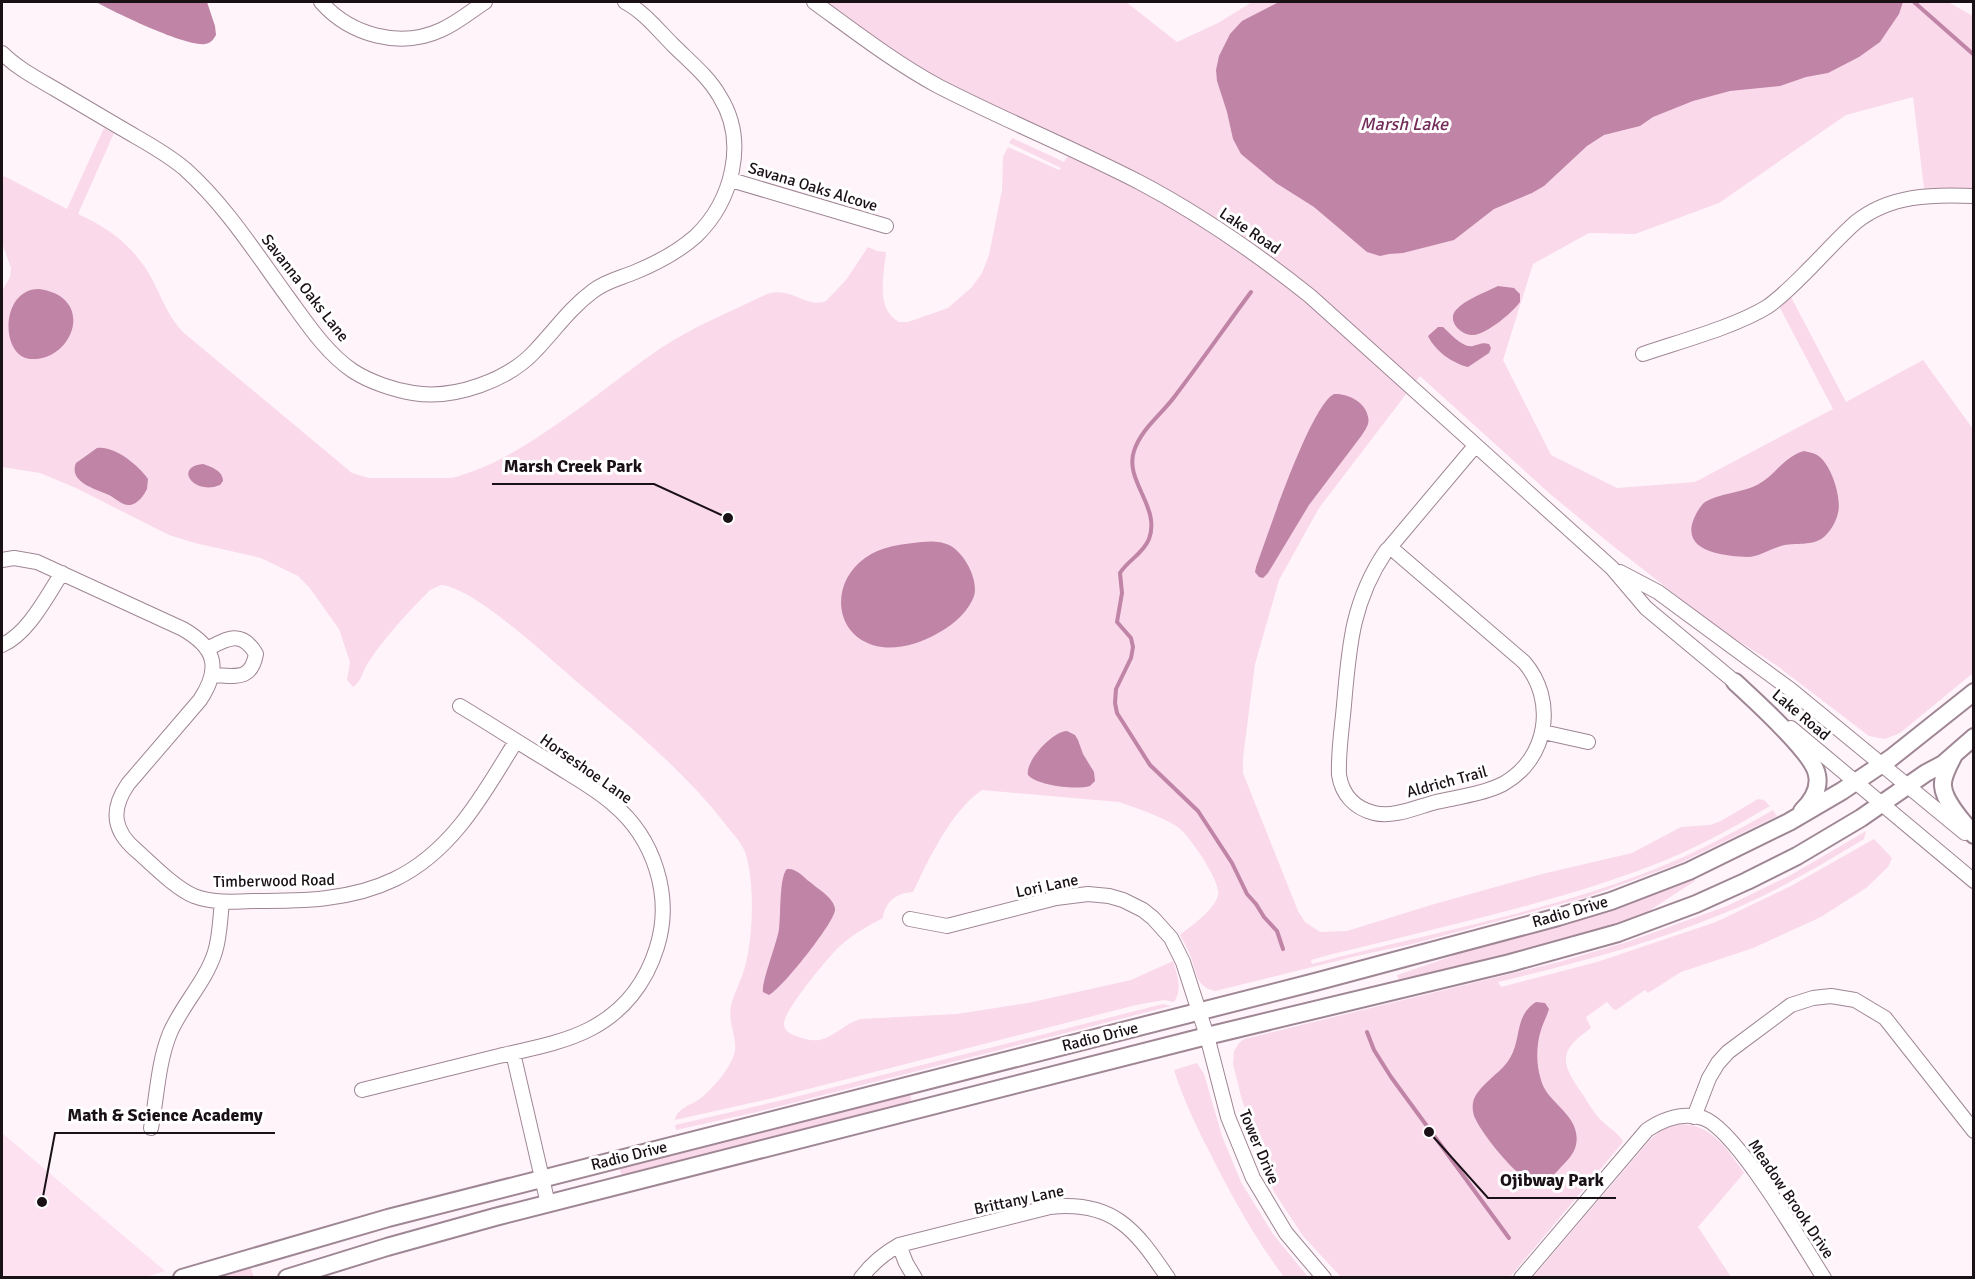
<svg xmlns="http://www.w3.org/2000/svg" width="1975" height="1279" font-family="Signika,sans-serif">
	<rect width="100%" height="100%" fill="#fff4fa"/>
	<path fill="#fee1f1" d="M2 1133 165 1271 143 1278 2 1277Z"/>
	<path fill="#fad9eb" d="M814 2H1126L1177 42 1218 23 1252 2H1948L1973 16V196H1925L1913 97 1846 115 1719 203 1635 234 1589 233 1533 264 1503 360 1551 455 1617 488 1695 482 1833 409 1779 306 1791 297 1846 402 1923 360 1973 429V673L1900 733 1885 739 1869 736 1776 665 1729 635 1694 609 1608 542 1548 492 1420 376 1319 508 1279 580 1255 664 1243 758V773L1298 911 1305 922 1320 932 1347 931 1431 905 1542 874 1632 853 1681 827 1710 825 1721 821 1758 799 1764 800 1770 806C1731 829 1691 851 1648 867 1566 898 1480 918 1395 939 1367 946 1338 952 1311 960L1312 964C1426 934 1545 913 1655 869 1696 853 1735 832 1773 810L1777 816 1678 864 1587 897 1412 944 1361 955 1215 991C1196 987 1196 972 1191 957 1188 949 1184 942 1180 935 1192 925 1214 911 1218 895 1221 881 1190 837 1179 828 1166 818 1134 807 1119 802L982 790C951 811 929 859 913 892 897 893 885 901 883 918 868 926 853 934 840 946 829 956 783 1011 784 1024 784 1031 791 1034 796 1036 803 1039 812 1041 819 1040 835 1037 845 1023 861 1019L957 1014 1028 1003 1131 980 1173 961C1177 975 1183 989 1174 1002L1164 1000 1136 1005 769 1099 675 1120C677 1108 692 1105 701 1098 714 1087 728 1071 734 1055 739 1039 727 1023 731 1006 734 993 741 981 745 967 753 936 755 886 746 855 743 844 733 834 726 825 685 772 634 730 583 687 554 663 475 587 441 585L430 590C409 611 384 638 368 663 362 671 362 682 353 687L347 680 350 662 339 629 309 587 298 576 261 558 195 543 169 535 76 488 40 473 2 467V291L10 277 11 268 2 243V176L6 177 67 209 104 128 114 133 78 214C113 230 138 250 155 285 164 303 170 319 184 333L352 473 369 478H451C523 461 599 390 661 348 694 326 732 311 767 294 793 286 805 309 826 301L846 280 868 247 877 251 886 252C884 275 875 309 899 322H908L948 308 972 287 982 273 989 255 1002 190 1003 157 1008 147 1059 170 1061 168 1009 143 1012 138 1064 162 1072 150 937 85Z
		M1866 831 1864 839C1818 867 1772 894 1722 914 1650 944 1573 964 1498 982L1501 987 1597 962 1716 922 1791 886 1874 839 1892 858 1888 867 1866 888 1821 917 1753 948 1681 972 1648 993 1645 990 1616 1010 1613 1009 1607 1002 1586 1017 1591 1028C1560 1050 1559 1061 1581 1092 1588 1102 1594 1114 1603 1122 1610 1129 1620 1134 1623 1142L1510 1277H1341L1303 1236 1274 1192 1242 1100 1233 1064 1234 1051 1239 1043 1244 1039 1559 962 1627 942 1727 906 1791 875Z
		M1694 878 1695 881 1641 916 1621 923 1544 946 1399 981 1397 975 1491 943 1599 913Z
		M1163 1004 1171 1006 757 1112 676 1130 675 1125 783 1100Z
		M1197 1063 1204 1074 1222 1136 1241 1182 1273 1234 1308 1277H1284C1254 1237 1231 1195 1209 1151 1195 1124 1183 1098 1174 1070Z
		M910 1093 912 1103 622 1176 619 1167Z
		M1675 1125C1710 1121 1726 1148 1744 1173L1698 1227 1731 1277H1533L1650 1140 1661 1130Z
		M250 1266 254 1277 211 1278Z"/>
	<path fill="#bf84a6" d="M96 2H207L215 26 216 35C213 40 211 43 205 44 186 47 114 12 96 2Z
		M1279 2H1903L1899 14 1880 42 1859 57 1828 73 1806 77 1780 86 1730 91 1693 101 1653 117 1640 126 1604 135 1587 146 1544 186 1532 193 1494 209 1454 240 1403 253 1389 254 1380 256 1367 252 1314 207 1276 183 1241 154 1233 139 1227 112 1217 81 1216 70 1219 56 1230 34 1242 21Z
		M1498 286 1514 288 1520 294V302C1512 313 1488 333 1474 335 1462 336 1446 321 1456 310 1466 299 1484 293 1498 286Z
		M39 289C97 297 73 362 30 359 0 356 0 289 39 289Z
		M1438 327H1443C1451 334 1462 348 1473 346 1480 344 1482 342 1489 344L1491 348 1489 353 1468 367C1452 363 1435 351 1428 336Z
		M1334 394C1347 393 1366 402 1368 417 1370 423 1366 429 1362 435L1309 505 1268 573 1263 578 1259 577 1255 572 1256 567C1267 537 1310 406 1334 394Z
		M97 448C115 446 138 465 148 479L147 489C144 495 138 504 130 505 123 506 115 498 109 495 96 489 68 482 76 463Z
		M1804 451C1808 452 1814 453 1817 455 1831 463 1842 498 1838 513 1836 522 1831 530 1825 536 1813 547 1795 542 1781 546 1770 549 1759 557 1747 557 1727 556 1682 553 1693 521 1695 515 1700 506 1705 502 1720 493 1741 493 1757 485 1775 476 1783 457 1804 451Z
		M203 464C212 467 223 471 223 481L220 485C194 496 173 467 203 464Z
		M922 542C931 541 941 541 949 545 964 552 979 580 974 596 964 626 912 652 882 647 834 640 828 584 865 558 881 546 903 544 922 542Z
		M1067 731 1075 735 1078 740 1083 754 1094 772 1095 781 1090 786C1076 790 1038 786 1028 775 1025 761 1053 731 1067 731Z
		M787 869C797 868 803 877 810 882 818 889 834 898 835 909 837 920 780 991 769 995L763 992C761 983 777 943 779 929 781 914 779 877 787 869Z
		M1536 1002 1545 1003 1549 1009C1547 1016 1543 1023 1541 1030 1536 1045 1536 1064 1541 1080 1547 1104 1582 1115 1576 1145 1574 1154 1567 1161 1561 1167 1554 1175 1546 1184 1534 1182 1518 1180 1483 1135 1476 1120 1473 1115 1472 1108 1473 1103 1476 1086 1502 1073 1510 1058 1522 1038 1514 1016 1536 1002Z"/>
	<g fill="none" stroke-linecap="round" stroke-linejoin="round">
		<path stroke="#bf84a6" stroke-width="4" d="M1914 2 1973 54
			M1251 292C1225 327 1201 362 1175 396 1162 414 1141 429 1134 451 1124 481 1161 507 1149 539 1143 554 1128 560 1120 573L1122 593 1117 622 1131 638 1133 647 1131 658 1116 689 1115 703 1117 713 1150 765 1198 811 1232 863 1247 894 1256 904 1264 917 1277 931 1283 949
			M1367 1032 1374 1050 1391 1077 1509 1238"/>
		<g stroke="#9f8694" stroke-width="16">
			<path id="minor" d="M321 2C350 35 400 49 441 30 457 23 471 11 485 2
				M814 2C854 31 894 62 938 86 1004 120 1073 148 1139 182 1200 214 1256 253 1310 296L1612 568 1646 608 1741 687
				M2 53C17 68 36 78 55 89 77 102 99 115 121 128 143 141 165 152 185 169 226 206 255 252 287 296 306 322 326 353 353 371 370 382 394 390 413 393 454 400 509 380 536 350 555 330 570 308 593 291 606 281 621 278 635 272 657 263 678 252 696 236 732 201 748 142 720 97 709 77 689 61 673 45 658 30 644 12 625 2
				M731 180 886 226
				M1643 354C1681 341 1734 327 1767 307 1783 296 1797 281 1811 267 1826 252 1840 236 1856 222 1890 195 1932 194 1974 196
				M1390 547 1524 662C1557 700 1548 759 1503 784 1483 794 1458 797 1436 802 1417 807 1393 818 1374 813 1354 808 1342 794 1339 775 1338 752 1342 728 1344 705 1349 647 1352 601 1386 551L1390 547 1475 446
				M2 560 14 558 37 562 183 629C216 648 221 668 200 700L128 784C110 810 113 831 137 851 153 865 175 888 194 896 213 903 233 902 253 901 301 901 350 901 395 879 453 851 484 793 516 741
				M1620 572 1658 592 1791 690 1965 833
				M2 645C28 634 47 596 62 573
				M207 649C228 638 242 630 256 654 251 681 236 676 213 675
				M1791 728 1974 881
				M1543 732 1588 742
				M910 919 947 926 1056 898 1088 894 1109 896 1123 900 1143 910 1153 918 1171 938 1183 962 1207 1036 1228 1117 1253 1178 1286 1233 1324 1278
				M513 1053 548 1204
				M362 1090C408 1079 453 1067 499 1056 529 1049 563 1043 590 1029 623 1012 646 983 657 947 673 896 654 838 613 804 594 787 570 775 549 761 519 743 490 724 460 706
				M1694 1117 1709 1078 1718 1063 1728 1052 1791 1005 1813 998 1831 996 1855 1000 1885 1018 1974 1131
				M151 1128C157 1097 158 1062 170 1033 182 1005 206 981 215 952 220 936 220 919 222 902
				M899 1245 906 1263 915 1278
				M861 1278C872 1263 883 1254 899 1245L1050 1207C1113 1200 1136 1230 1168 1278
				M1521 1278 1647 1130C1663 1119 1683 1112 1703 1118 1737 1130 1802 1244 1824 1278"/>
		</g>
		<g stroke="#9f8694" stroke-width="20">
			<path id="major" d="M1735 682C1753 699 1814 753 1817 775 1820 789 1811 802 1802 811
				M1954 755C1950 763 1942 776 1943 786 1944 802 1964 823 1974 835
				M182 1278 388 1218 1315 982 1558 917 1611 901 1689 871 1789 822 1842 791 1891 758 1974 692
				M287 1278 387 1247 495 1217 1207 1036 1510 963 1618 933 1696 904 1747 881 1797 856 1861 818 1926 773 1943 764 1974 737"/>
		</g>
		<use href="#minor" stroke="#fff" stroke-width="14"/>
		<use href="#major" stroke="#fff" stroke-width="16"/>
	</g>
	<g text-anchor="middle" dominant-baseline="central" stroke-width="6" stroke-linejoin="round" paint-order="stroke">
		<g font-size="16" fill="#1a1117" stroke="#fff">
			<text transform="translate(813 187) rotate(17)">Savana Oaks Alcove</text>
			<text transform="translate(1250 231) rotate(34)">Lake Road</text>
			<text transform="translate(305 288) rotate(52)">Savanna Oaks Lane</text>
			<text transform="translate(1801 715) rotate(40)">Lake Road</text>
			<text transform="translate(586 769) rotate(35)">Horseshoe Lane</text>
			<text transform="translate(1447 782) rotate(-15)">Aldrich Trail</text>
			<text transform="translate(274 881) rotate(-1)">Timberwood Road</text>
			<text transform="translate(1047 886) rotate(-12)">Lori Lane</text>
			<text transform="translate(1570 912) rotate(-16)">Radio Drive</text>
			<text transform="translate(1100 1037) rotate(-14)">Radio Drive</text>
			<text transform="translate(1259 1147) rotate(67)">Tower Drive</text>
			<text transform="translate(629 1156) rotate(-14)">Radio Drive</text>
			<text transform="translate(1791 1199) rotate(56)">Meadow Brook Drive</text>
			<text transform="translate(1019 1200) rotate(-12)">Brittany Lane</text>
		</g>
		<g font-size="18" font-style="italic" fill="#742d5b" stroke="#fff">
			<text x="1404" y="124">Marsh Lake</text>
		</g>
	</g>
	<path fill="none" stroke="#1a1117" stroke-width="2" d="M728 518L654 484H492M42 1202L55 1133H275M1429 1132L1488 1198H1616"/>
	<g fill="#1a1117" stroke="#fff" stroke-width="2">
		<circle cx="728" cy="518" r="6"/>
		<circle cx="42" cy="1202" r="6"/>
		<circle cx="1429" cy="1132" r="6"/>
	</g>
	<g font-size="18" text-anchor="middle" font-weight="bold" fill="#1a1117" stroke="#fff" stroke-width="6" stroke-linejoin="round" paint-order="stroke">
		<text x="573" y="472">Marsh Creek Park</text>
		<text x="165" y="1121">Math &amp; Science Academy</text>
		<text x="1552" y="1186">Ojibway Park</text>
	</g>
	<rect width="1975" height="1279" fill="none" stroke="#1a1117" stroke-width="6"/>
</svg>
